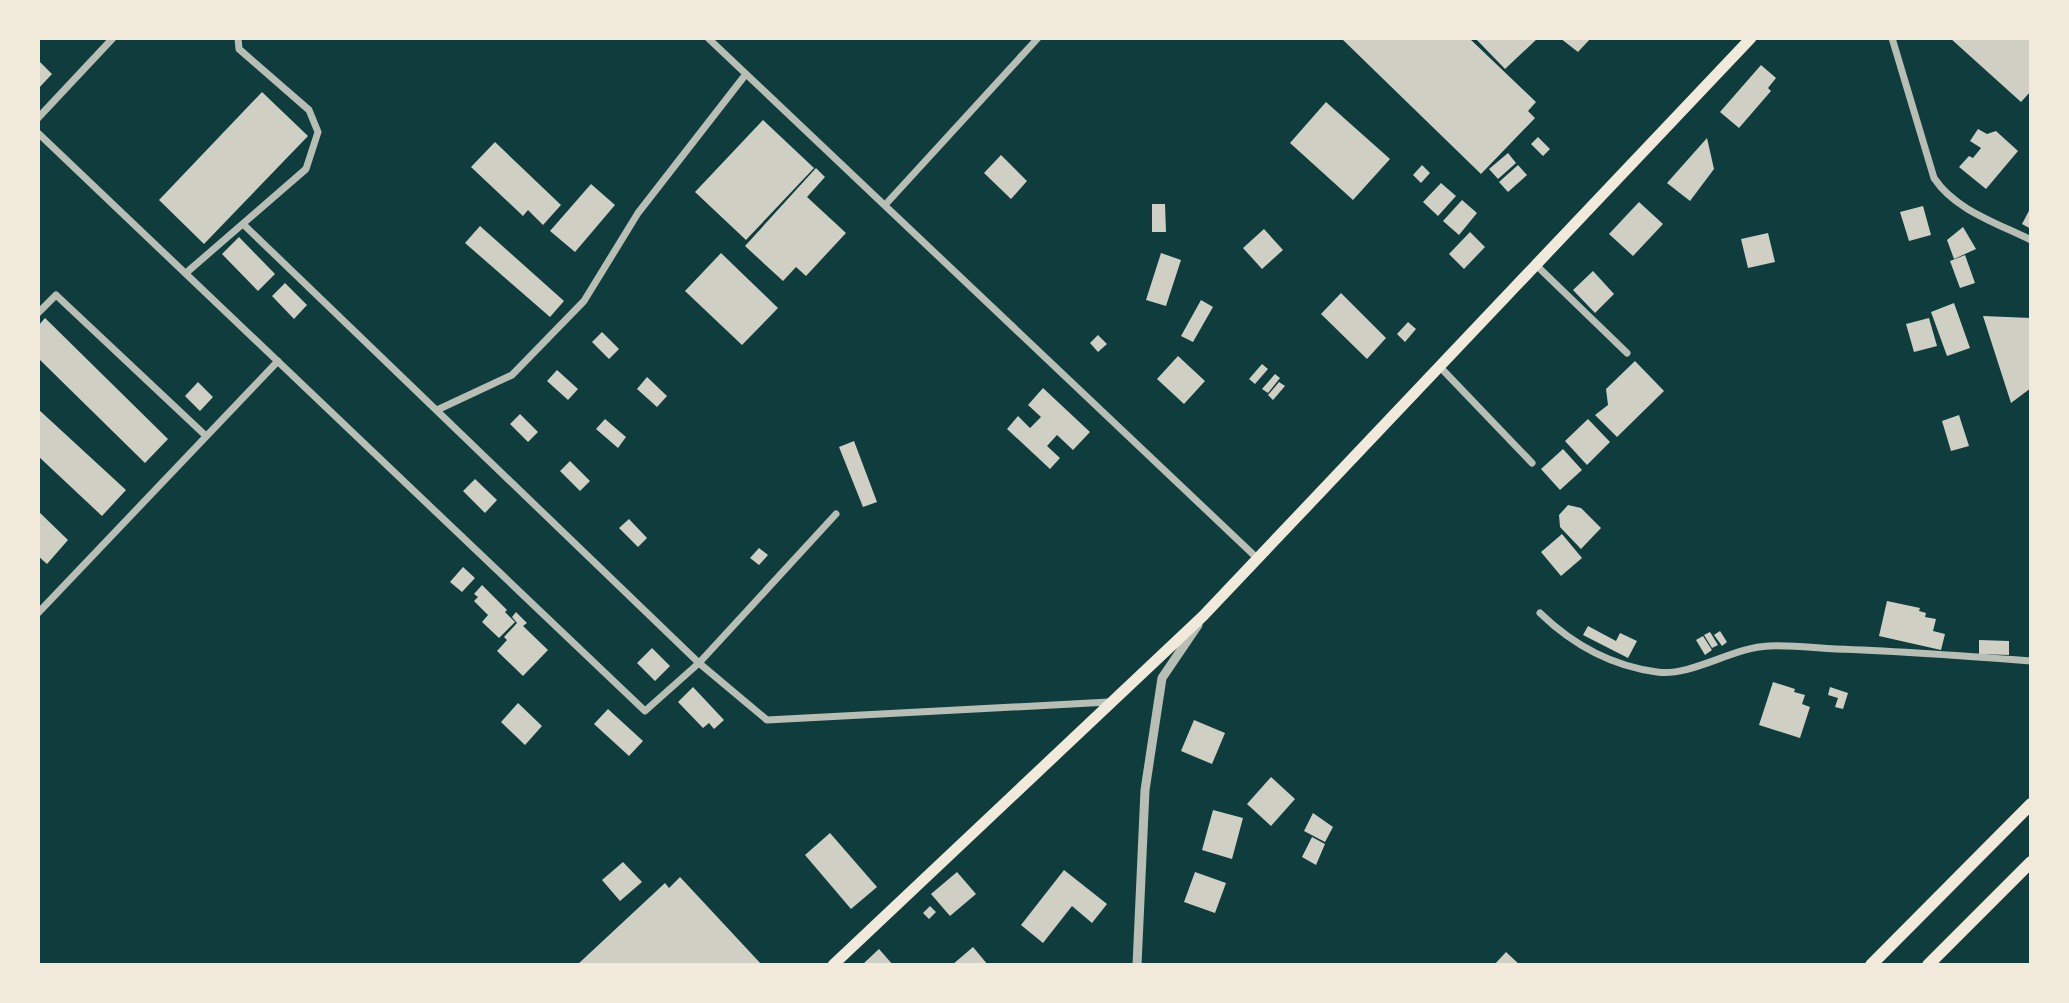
<svg xmlns="http://www.w3.org/2000/svg" width="2069" height="1003" font-family="Signika,sans-serif">
	<rect width="100%" height="100%" fill="#0f3d3e"/>
	<path fill="#cfcfc3" d="M1341 38H1469L1536 102 1528 111 1535 118 1481 174Z
		M1475 38H1538L1505 69Z
		M1560 38H1591L1578 52Z
		M1950 38H2031V91L2021 102Z
		M38 60 52 74 38 89Z
		M1761 65 1776 78 1768 88 1771 91 1739 128 1720 112Z
		M262 92 308 136 204 244 159 200Z
		M1326 102 1390 159 1353 200 1290 143Z
		M763 120 814 168 746 240 695 192Z
		M1978 129 1987 134 1996 131 2018 151 1986 189 1959 167 1969 156 1973 158 1981 148 1970 141Z
		M1538 137 1550 149 1543 156 1531 144Z
		M1707 138 1714 169 1690 201 1667 183Z
		M495 142 561 205 543 225 528 210 523 216 471 167Z
		M1508 153 1516 163 1498 179 1489 169Z
		M1001 155 1027 181 1011 199 984 173Z
		M1422 165 1430 173 1421 183 1413 175Z
		M1518 165 1527 175 1508 192 1499 182Z
		M816 168 825 177 807 197 846 233 806 276 796 267 783 281 745 246Z
		M1441 183 1456 196 1438 216 1423 202Z
		M591 184 615 205 575 252 550 231Z
		M1462 200 1477 213 1459 235 1443 221Z
		M1639 202 1663 224 1633 256 1609 234Z
		M1152 204H1165L1166 232H1152Z
		M1923 206 1931 235 1909 241 1900 212Z
		M2031 207V229L2022 224Z
		M480 226 564 301 550 317 465 243Z
		M1963 227 1976 249 1954 259 1947 240Z
		M1264 229 1283 250 1262 269 1243 248Z
		M1470 232 1485 247 1464 269 1449 254Z
		M1768 233 1775 262 1748 268 1741 239Z
		M239 237 275 274 258 291 222 254Z
		M721 253 778 308 742 345 685 291Z
		M1161 253 1181 260 1166 306 1146 300Z
		M1965 255 1975 283 1960 288 1950 261Z
		M1593 271 1614 294 1595 313 1573 290Z
		M285 283 307 305 294 319 272 296Z
		M1341 293 1386 338 1367 359 1321 314Z
		M1201 300 1213 307 1193 342 1181 336Z
		M1954 303 1970 348 1947 356 1931 312Z
		M1983 316 2031 318V388L2011 403Z
		M45 318 168 439 145 463 38 358V326Z
		M1929 318 1937 346 1914 352 1906 324Z
		M1408 322 1416 329 1405 342 1397 334Z
		M602 332 619 349 609 359 592 342Z
		M1098 335 1107 344 1098 352 1090 343Z
		M1178 356 1205 381 1184 404 1157 379Z
		M1635 361 1664 391 1617 437 1595 415 1608 405 1606 389Z
		M1262 364 1268 369 1255 384 1249 379Z
		M557 370 578 389 568 400 547 381Z
		M1275 374 1280 378 1268 393 1262 389Z
		M647 377 667 396 657 407 637 389Z
		M198 382 213 397 200 411 185 396Z
		M1279 382 1285 386 1273 400 1268 395Z
		M1043 388 1090 432 1073 450 1057 435 1047 446 1060 458 1050 469 1007 429 1018 416 1030 428 1041 417 1028 405Z
		M38 409 126 490 102 516 38 456Z
		M520 414 538 432 528 442 510 424Z
		M1959 415 1969 446 1951 451 1942 421Z
		M605 419 626 437 618 448 596 429Z
		M1588 419 1610 442 1587 465 1565 441Z
		M854 441 877 502 863 507 839 447Z
		M1563 449 1582 470 1560 490 1541 469Z
		M570 461 590 481 580 491 560 471Z
		M475 479 497 500 485 513 463 491Z
		M1568 505 1581 508 1601 528 1581 549 1560 527 1559 515Z
		M38 511 68 540 47 564 38 556Z
		M629 519 647 538 638 547 619 528Z
		M1562 534 1582 558 1561 576 1541 552Z
		M759 548 768 555 759 565 750 558Z
		M463 567 475 578 462 592 450 582Z
		M482 585 507 610 505 612 515 622 499 638 482 622 488 615 474 601 478 597 474 594Z
		M1887 601 1920 608 1919 611 1926 613 1925 617 1936 619 1933 631 1945 634 1941 650 1879 636Z
		M516 612 527 623 523 626 548 650 523 676 497 651 507 640 504 637 517 623 512 617Z
		M1588 626 1616 641 1620 633 1637 641 1628 658 1583 635Z
		M1720 631 1727 642 1722 646 1714 635Z
		M1710 632 1718 645 1712 648 1704 635Z
		M1703 636 1712 650 1705 655 1696 640Z
		M1979 640 2009 641V655L1979 654Z
		M652 648 670 666 655 681 637 663Z
		M1773 682 1795 689 1794 692 1805 695 1802 704 1810 707 1800 738 1759 725Z
		M693 687 724 720 714 729 709 723 703 728 678 702Z
		M1830 687 1848 693 1843 709 1835 707 1838 698 1828 695Z
		M518 703 542 726 525 745 501 722Z
		M608 709 643 741 629 756 594 724Z
		M1194 720 1225 733 1212 764 1181 751Z
		M1271 777 1295 799 1271 826 1247 804Z
		M1213 810 1243 818 1232 859 1202 850Z
		M1313 813 1333 827 1325 842 1304 831Z
		M830 833 877 887 851 909 805 855Z
		M1312 837 1325 844 1316 865 1302 857Z
		M623 862 642 882 620 901 602 880Z
		M1064 870 1107 904 1092 923 1072 906 1043 943 1021 925Z
		M957 872 976 894 950 916 931 894Z
		M1195 872 1226 883 1215 913 1184 902Z
		M680 877 762 965H577L665 883 669 888Z
		M930 906 936 912 929 919 923 913Z
		M973 947 988 965H952Z
		M879 949 893 965H866L864 963Z
		M1506 952 1520 965H1494Z"/>
	<g fill="none" stroke-linecap="round" stroke-linejoin="round">
		<path stroke="#b8beb3" stroke-width="7" d="M708 38 1258 559
			M1892 38 1934 178C1955 210 1997 223 2031 240
			M38 118 113 38
			M38 133 645 711 699 663 767 720 1109 702
			M885 205 1038 38
			M243 224 699 663 836 514
			M1536 265 1627 353
			M186 273 306 169 318 132 309 110 239 49 238 38
			M38 313 56 295 206 436
			M1440 367 1532 463
			M437 410 512 375 584 301 638 213 746 74
			M38 613 278 361
			M1540 613C1573 645 1612 666 1657 672 1691 677 1733 647 1769 646 1792 645 1814 648 1836 649 1901 651 1966 656 2031 661"/>
		<path stroke="#b8beb3" stroke-width="9" d="M1137 965 1145 790 1162 678 1198 625"/>
		<path stroke="#f1e9da" stroke-width="11" d="M833 965 1203 616 1751 38"/>
		<path stroke="#f1e9da" stroke-width="12" d="M1871 965 2031 804
			M1928 965 2031 862"/>
	</g>
	<rect width="2069" height="1003" fill="none" stroke="#f1e9da" stroke-width="80"/>
</svg>
